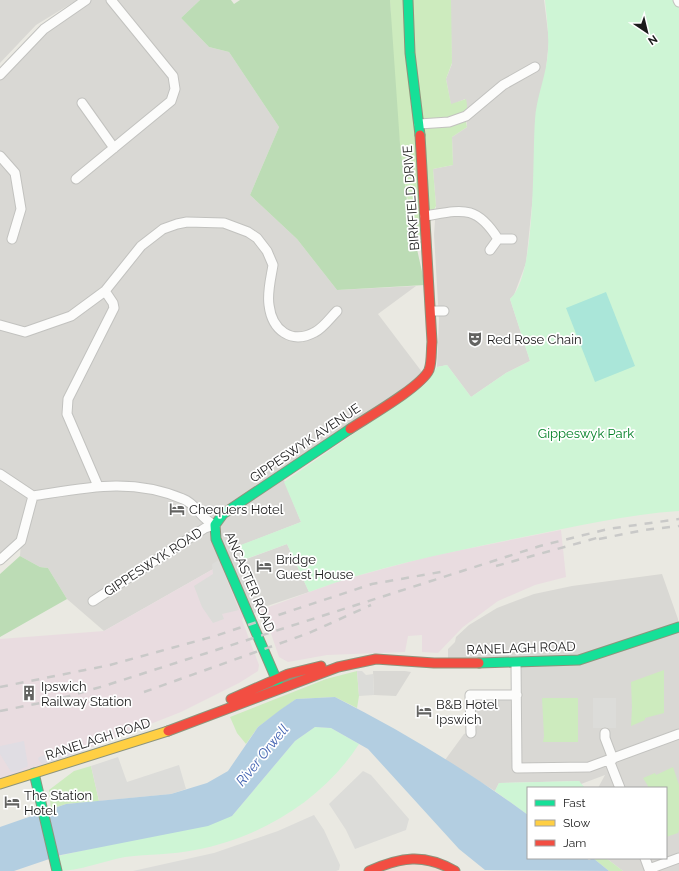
<svg xmlns="http://www.w3.org/2000/svg" width="679" height="871" font-family="Raleway,sans-serif">
	<rect width="100%" height="100%" fill="#eae9e2"/>
	<path fill="#d9d8d4" d="M0 0H77L36 25 0 63Z
		M86 0H200L181 18 209 47 229 52 279 127 250 195 297 239 337 290 416 286 378 314 425 376 282 475 301 522 239 546 244 560 287 544 309 592 261 608 250 617 222 564 104 631 67 599 48 568 40 567 20 556 21 541 0 560V75L9 64Z
		M450 0H544L549 40 526 263 514 295 510 299 530 361 506 373 471 397 447 365 437 367 439 320 434 235 436 206 433 169 453 165 452 137 467 127 465 99 451 105 446 79 452 64Z
		M662 574 678 619 679 627V871H623L606 858H666V788H598L605 775 581 784 579 781 499 783 495 791 445 760 464 734 470 732V695H516V663H448V649L455 642 456 637 469 625 497 608 534 594 572 586Z
		M373 671H405L411 672 396 696 374 695Z"/>
	<path fill="#eedfd6" d="M392 860 455 871H369Z"/>
	<path fill="#e9dce0" d="M561 530 566 577 535 585 498 601 463 627 438 653 422 652V635L408 636 405 652 327 655 288 662 279 657 264 613 258 611 342 580 431 556Z
		M222 564 245 615 242 620 259 665 258 671 239 683 181 712 79 752 0 779V639L104 631Z"/>
	<path fill="#cdebbe" d="M390 0H451L452 63 446 79 451 104 466 99C469 109 464 117 467 127L452 137 453 165 433 169 436 206 420 237 415 238C398 160 393 80 390 0Z
		M664 670V713L645 718V720L631 726 632 707 631 682Z
		M357 671 359 696 357 708 335 697 296 699 258 727 246 744 237 733 230 717 326 679Z
		M542 698H578V742H543L544 736Z
		M91 766 99 801 66 804 51 809 49 790 74 771Z
		M673 767 679 785V830L678 833 666 837V788H647L648 786 643 778 655 773 656 775Z
		M593 858H606L623 871H609Z"/>
	<path fill="#bcdcb5" d="M200 0H231L234 4 240 0H390L400 144 408 209 425 285 337 290 297 239 250 195 279 127 229 52 209 47 181 18Z
		M20 556 40 567 48 568 67 599 0 637V574Z"/>
	<path fill="#cef5d5" d="M545 0H678L679 2V511C629 514 572 527 523 537 451 552 378 566 309 592L287 544 243 560 238 546 301 522 284 482 426 384 437 367 447 365 471 397 506 373 530 361 510 299C537 275 532 158 535 120 536 100 544 81 547 61 550 40 547 20 545 0Z
		M315 727 331 728 359 744C323 800 260 838 195 850 172 855 149 854 125 857 103 861 80 871 57 871L50 858 232 816 295 741Z
		M579 781 585 788H528V815L495 791 499 783Z"/>
	<path fill="#aae6d9" d="M606 292 635 366 595 382 566 308Z"/>
	<path fill="#dcdcd9" d="M219 560 239 610 222 614 224 619 213 623 202 607 194 586 213 574 212 564Z
		M357 671H362L366 675 373 674 374 695 359 696Z
		M593 698H616V728H593Z
		M118 757 127 782 179 765 186 789 171 794 99 801 91 766Z
		M363 771 371 775 409 819 406 830 355 849 346 830 329 804Z
		M314 815 324 830 340 865 339 870 336 871H133L214 853 278 831Z"/>
	<path fill="#e0dde3" d="M24 741 28 766 16 772H11L0 754V746Z
		M78 744 83 747 84 751 42 764 38 759 39 757Z"/>
	<path fill="#b3cee1" d="M335 697C402 731 467 770 528 815V858H586L589 860 593 858 609 871 485 870 459 849 368 749 331 728 315 727 295 741 232 816 208 826 61 855 14 871H0V827L66 804 171 794 207 783 228 771 258 727 280 710 296 699Z"/>
	<g fill="none" stroke-linecap="round" stroke-linejoin="round">
		<g stroke="#c2c2bf" stroke-width="11">
			<path id="street" d="M678 0 679 2
				M0 75 44 29 86 0
				M82 103 114 148
				M419 124 449 122 466 116 503 85 535 67
				M0 156 15 173 21 209 12 239
				M76 179 171 101 175 89 173 76 111 0
				M425 216C462 210 476 204 498 239
				M490 250 498 239H512
				M431 311H444
				M0 325 25 332 71 316 105 291 141 246 163 229 177 224 187 222 224 223 248 232 257 238 267 251 273 265C271 278 267 292 269 305 272 330 291 345 315 332 323 328 330 318 337 311
				M0 474 33 496C85 488 131 477 183 499 197 504 201 520 215 525
				M98 486 67 414 68 399 114 308 113 303 105 291
				M0 560 21 541 33 496
				M93 601 205 528 215 525
				M516 663 517 768 589 767 679 734
				M471 733 470 695H517
				M605 733V738L613 759
				M609 760 620 788
				M645 858 649 869 679 858"/>
		</g>
		<g stroke="#8d947b" stroke-width="11">
			<path id="fast" d="M408 0 410 53 420 135
				M479 663 579 660 679 627
				M280 688 216 539 215 525 223 514 350 429
				M34 773 57 871"/>
		</g>
		<g stroke="#8d947b" stroke-width="11">
			<path id="slow" d="M0 784 168 731"/>
		</g>
		<g stroke="#8d947b" stroke-width="11">
			<path id="jam" d="M350 429C368 417 421 387 429 370 432 362 431 350 432 342L420 135
				M231 699 288 674 321 666
				M168 731 338 667 376 659 434 663H479
				M369 871C401 857 424 853 455 871"/>
		</g>
		<use href="#street" stroke="#fcfcfb" stroke-width="9"/>
		<use href="#fast" stroke="#16e098" stroke-width="9"/>
		<use href="#slow" stroke="#ffcf43" stroke-width="9"/>
		<use href="#jam" stroke="#f24e42" stroke-width="9"/>
		<path stroke="#c9c9c8" stroke-width="2.5" stroke-dasharray="8 8" stroke-linecap="butt" d="M599 539 644 530 679 526
			M496 566 604 536
			M0 687 110 665 215 636 372 584 446 571
			M144 692 309 633 371 605
			M0 711 55 700 104 686 540 546 608 529 679 519"/>
	</g>
	<defs>
		<g id="theatre-bare" transform="scale(1.2)"><path d="M-5-5.5Q0-4 5-5.5V0Q5 5 0 6Q-5 5-5 0ZM-3.3-2.5H-1v1.5H-3.3ZM1-2.5H3.3v1.5H1ZM-2.8 1Q0 5.5 2.8 1Z" fill="#636361" stroke="#fff" stroke-width="2.5" paint-order="stroke"/></g>
		<g id="hotel-bare" transform="scale(1.2)"><path d="M-6-4.5h1.5V1H6V5H4.5V3h-9V5H-6ZM-4 0a1.8 1.8 0 1 1 3.6 0ZM.5 0V-2.5h3Q6-2.5 6 0Z" fill="#636361" stroke="#fff" stroke-width="2.5" paint-order="stroke"/></g>
		<g id="building-bare" transform="scale(1.2)"><path d="M-4-6H4V6H1V3H-1V6H-4ZM-2.5-4.3h1.7v1.8h-1.7ZM.8-4.3h1.7v1.8H.8ZM-2.5-1h1.7V.8h-1.7ZM.8-1h1.7V.8H.8Z" fill="#636361" stroke="#fff" stroke-width="2.5" paint-order="stroke"/></g>
	</defs>
	<g fill-rule="evenodd">
		<use href="#theatre-bare" x="475" y="339"/>
		<use href="#hotel-bare" x="177" y="509"/>
		<use href="#hotel-bare" x="264" y="566"/>
		<use href="#building-bare" x="29" y="693"/>
		<use href="#hotel-bare" x="424" y="711"/>
		<use href="#hotel-bare" x="12" y="802"/>
	</g>
	<g text-anchor="middle" dominant-baseline="central" stroke-width="3.5" stroke-linejoin="round" paint-order="stroke">
		<g font-size="13" fill="#1b1b1b" stroke="#fff">
			<text transform="translate(411 198) rotate(-94)">BIRKFIELD DRIVE</text>
			<text transform="translate(305 443) rotate(-34)">GIPPESWYK AVENUE</text>
			<text transform="translate(153 562) rotate(-33)">GIPPESWYK ROAD</text>
			<text transform="translate(250 582) rotate(67)">ANCASTER ROAD</text>
			<text transform="translate(521 648) rotate(-2)">RANELAGH ROAD</text>
			<text transform="translate(98 739) rotate(-18)">RANELAGH ROAD</text>
		</g>
		<g font-size="13" fill="#1b1b1b" stroke="#fff" text-anchor="start">
			<text x="487" y="339">Red Rose Chain</text>
			<text x="189" y="509">Chequers Hotel</text>
			<text x="276" y="559">Bridge<tspan x="276" dy="15">Guest House</tspan></text>
			<text x="41" y="686">Ipswich<tspan x="41" dy="15">Railway Station</tspan></text>
			<text x="436" y="704">B&amp;B Hotel<tspan x="436" dy="15">Ipswich</tspan></text>
			<text x="24" y="795">The Station<tspan x="24" dy="15">Hotel</tspan></text>
		</g>
		<g font-size="13" fill="#038027" stroke="#fff">
			<text x="586" y="433">Gippeswyk Park</text>
		</g>
		<g font-size="14" font-style="italic" fill="#4162b1" stroke="#fff">
			<text transform="translate(262 755) rotate(-51)">River Orwell</text>
		</g>
	</g>
	<rect x="527" y="787" width="140" height="72" fill="#ffffff" stroke="#a4a4a4"/>
	<rect x="535" y="800" width="20" height="6" fill="#16e098" stroke="#a4a4a4"/>
	<text x="563" y="807" font-size="12" fill="#1b1b1b">Fast</text>
	<rect x="535" y="820" width="20" height="6" fill="#ffcf43" stroke="#a4a4a4"/>
	<text x="563" y="827" font-size="12" fill="#1b1b1b">Slow</text>
	<rect x="535" y="840" width="20" height="6" fill="#f24e42" stroke="#a4a4a4"/>
	<text x="563" y="847" font-size="12" fill="#1b1b1b">Jam</text>
	<g transform="translate(647 32) rotate(145)" stroke="#ffffff" stroke-width="3" paint-order="stroke">
	<path d="M0-3L7 15L0 10L-7 15Z" fill="#1b1b1b"/>
	<text y="-6" font-size="11" font-weight="bold" text-anchor="middle" fill="#1b1b1b">N</text>
	</g>
</svg>
